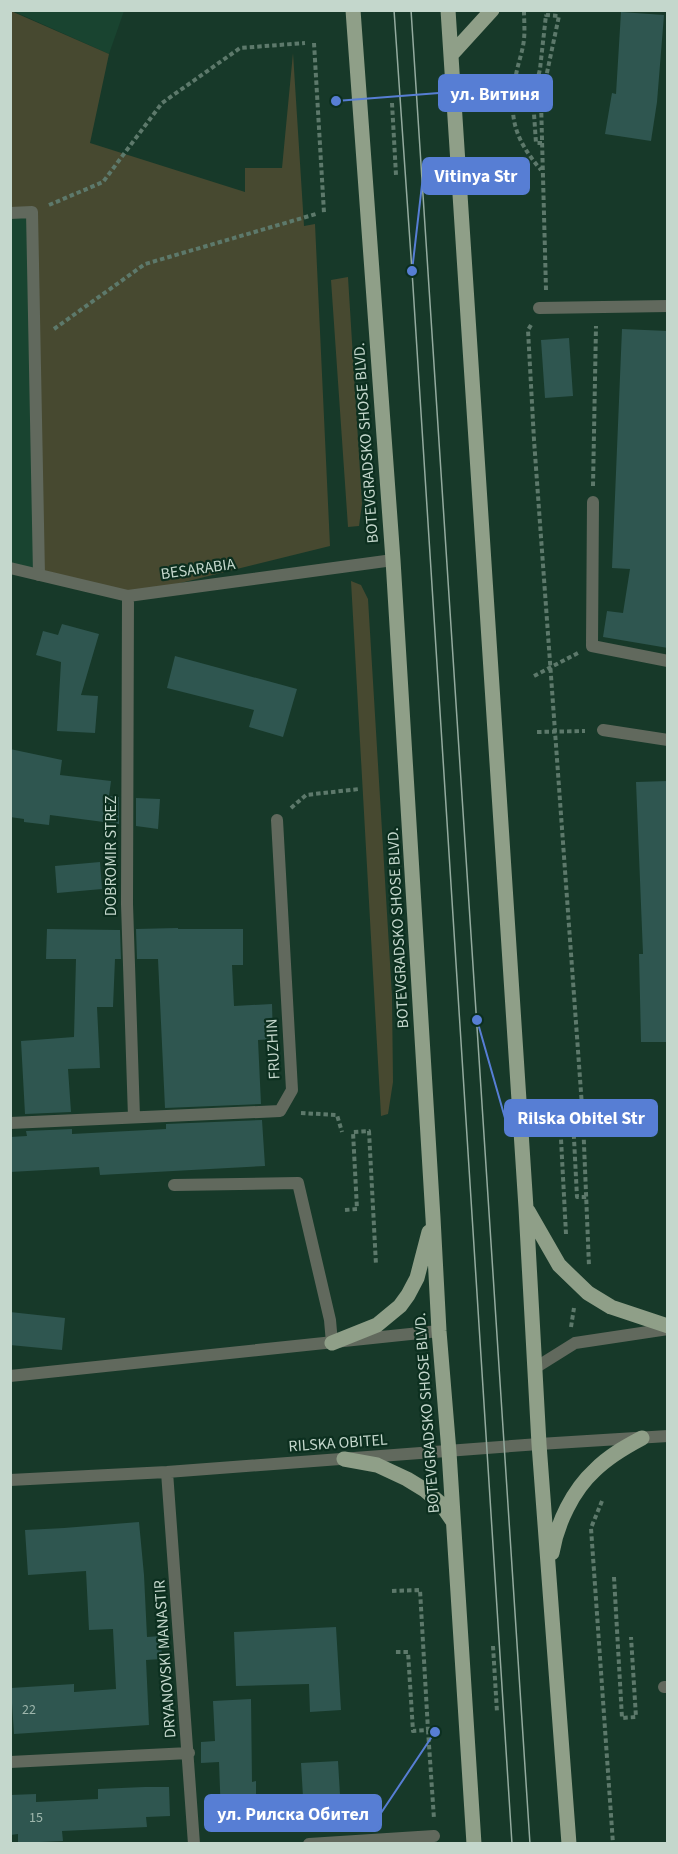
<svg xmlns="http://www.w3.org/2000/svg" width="678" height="1854" font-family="'Source Sans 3',sans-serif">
	<rect width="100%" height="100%" fill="#173929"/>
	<path fill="#194430" d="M13 11H124L109 54Z
		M32 212 39 575 11 568V213Z"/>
	<path fill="#474930" d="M11 11 109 54 90 143 245 192V168H282L293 53 304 226 315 224 330 546 128 596 39 575 32 213H11Z
		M348 277 362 504 359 526 348 527 331 280Z
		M351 581 361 585 368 599 392 996 393 1082 388 1114 381 1116Z"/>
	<path fill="#2f5650" d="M621 12 664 15 657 102 651 141 605 134 612 93 616 94Z
		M622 329 668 331V648L603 637 607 611 623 613 630 569 612 568Z
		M569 338 573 396 545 398 541 340Z
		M62 624 99 634 81 695 98 696 95 733 57 731 61 662 36 655 43 631 58 635Z
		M175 656 297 689 283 737 249 727 254 710 167 688Z
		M10 749 62 760 60 775 111 781 109 796 119 797V824L50 815 49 825 24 822V819L10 817Z
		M668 781V1042H641L639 954H643L636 782Z
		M136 798 160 799 158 829 136 826Z
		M100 862 102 889 57 893 55 866Z
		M178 928V929H243V965H232L234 1006 272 1004 273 1039 258 1040 261 1104 165 1108 158 959H137L136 929Z
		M47 929 120 930 121 959H115L113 1007H97L100 1068 68 1069 71 1112 25 1114 21 1041 74 1037 76 959H46Z
		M262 1120 265 1166 100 1175 99 1167 10 1172V1137L27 1136 26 1131 72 1129V1134L166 1129V1124Z
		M10 1312 65 1318 62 1350 10 1345Z
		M139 1522 144 1575 147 1637 161 1636 162 1659 146 1660 149 1725 14 1734 11 1688 74 1684V1692L116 1689 113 1629 89 1630 86 1571 28 1575 25 1530 64 1528Z
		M336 1627 341 1710 310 1712 309 1684 236 1686 234 1632Z
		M251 1699 252 1782 256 1781V1815L221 1816 219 1762 201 1763V1742L215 1741 213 1701Z
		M338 1761 341 1812 304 1814 301 1763Z
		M145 1787H169L170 1816 146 1817 147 1827 62 1831 63 1841 18 1843V1834L10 1835V1795L36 1794V1802L98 1799V1789Z"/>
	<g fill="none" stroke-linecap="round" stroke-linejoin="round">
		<path stroke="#5d796b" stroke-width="4" stroke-dasharray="4.5 3" stroke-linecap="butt" d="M524 11C524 20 525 30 524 39 523 51 518 63 516 75 508 117 514 138 541 170
			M314 43 324 213
			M392 103 396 175
			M542 143H536L533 99 540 69 546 15
			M49 205 103 182 162 103 240 48 305 43
			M546 290 541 101 559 16 546 15V10
			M531 325 528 330 534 440 583 1120 589 1266
			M54 329 145 264 316 214
			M593 486 596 326
			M534 676 578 653
			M537 732 585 731
			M291 808 306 795 359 789
			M301 1113 337 1115 342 1132
			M345 1210 357 1209 353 1132 369 1131 376 1265
			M566 1234 560 1120 573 1119 577 1197H587
			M571 1327 574 1308
			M602 1501 591 1528 613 1844
			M614 1577 622 1718 636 1717 631 1637
			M392 1591 420 1590 428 1730 413 1731 408 1652H395
			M493 1646 497 1712
			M428 1730 434 1819"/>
		<path stroke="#61695d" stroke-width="12" d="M10 213 32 212 39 575
			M174 1185 298 1183 330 1320 332 1343
			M309 1844 434 1836"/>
		<path stroke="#61695d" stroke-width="12" d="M539 308 668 306
			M593 502 592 646 668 661
			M10 568 128 596 393 560
			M128 596 127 904 134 1117
			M603 730 668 740
			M10 1123 280 1111 292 1090 277 820
			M10 1376 439 1331
			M167 1472 194 1844
			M10 1480 167 1472 539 1444
			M664 1687H668
			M10 1762 189 1753"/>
		<path stroke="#61695d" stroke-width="12" d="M535 1368 575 1343 668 1329
			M539 1444 668 1436"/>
		<path stroke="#8f9f88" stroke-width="15" d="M353 10 393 560 433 1218 439 1331 449 1452 474 1844
			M448 10 526 1208 539 1444 569 1844
			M451 55 492 10
			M528 1211 559 1265 588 1293 611 1307 668 1326
			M332 1343 377 1325 400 1306 408 1295 417 1278 429 1232
			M344 1459 377 1465 407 1479 425 1490 441 1504 452 1520
			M552 1553C557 1523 573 1490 595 1470 609 1456 625 1447 642 1438"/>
		<path stroke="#94ab9f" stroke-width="1.5" d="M394 10 412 271 512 1844
			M411 10 530 1844"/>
	</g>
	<g text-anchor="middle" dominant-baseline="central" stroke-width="4.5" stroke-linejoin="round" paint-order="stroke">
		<g font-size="14" fill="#9fb7ad">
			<text x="29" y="1710">22</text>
			<text x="36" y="1818">15</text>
		</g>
		<g font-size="16" fill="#c4d7cc" stroke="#0c2f1f">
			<text transform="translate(366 443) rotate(-94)">BOTEVGRADSKO SHOSE BLVD.</text>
			<text transform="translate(198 569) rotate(-8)">BESARABIA</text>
			<text transform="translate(111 856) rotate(-90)">DOBROMIR STREZ</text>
			<text transform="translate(398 928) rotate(-93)">BOTEVGRADSKO SHOSE BLVD.</text>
			<text transform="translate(273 1049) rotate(-93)">FRUZHIN</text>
			<text transform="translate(427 1413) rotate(-94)">BOTEVGRADSKO SHOSE BLVD.</text>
			<text transform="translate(338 1443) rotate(-4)">RILSKA OBITEL</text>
			<text transform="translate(165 1659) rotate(-94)">DRYANOVSKI MANASTIR</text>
		</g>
	</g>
	<path fill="none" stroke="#577ed4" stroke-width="2" d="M336 101L439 93M412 271L423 176M477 1020L505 1118M435 1732L381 1813"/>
	<g fill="#577ed4" stroke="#0c2f1f" stroke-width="2">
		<circle cx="336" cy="101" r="6"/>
		<circle cx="412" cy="271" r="6"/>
		<circle cx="477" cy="1020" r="6"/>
		<circle cx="435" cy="1732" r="6"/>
	</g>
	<g fill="#577ed4" stroke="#577ed4" stroke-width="2">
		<rect x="439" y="75" width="113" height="36" rx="6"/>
		<rect x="423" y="158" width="106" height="36" rx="6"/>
		<rect x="505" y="1100" width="152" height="36" rx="6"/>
		<rect x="205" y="1795" width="176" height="36" rx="6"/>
	</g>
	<g font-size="18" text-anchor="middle" font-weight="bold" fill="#fff">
		<text x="495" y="100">ул. Витиня</text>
		<text x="476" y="182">Vitinya Str</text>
		<text x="581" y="1124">Rilska Obitel Str</text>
		<text x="293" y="1820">ул. Рилска Обител</text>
	</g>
	<rect width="678" height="1854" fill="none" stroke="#c4d7cc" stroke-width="24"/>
</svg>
